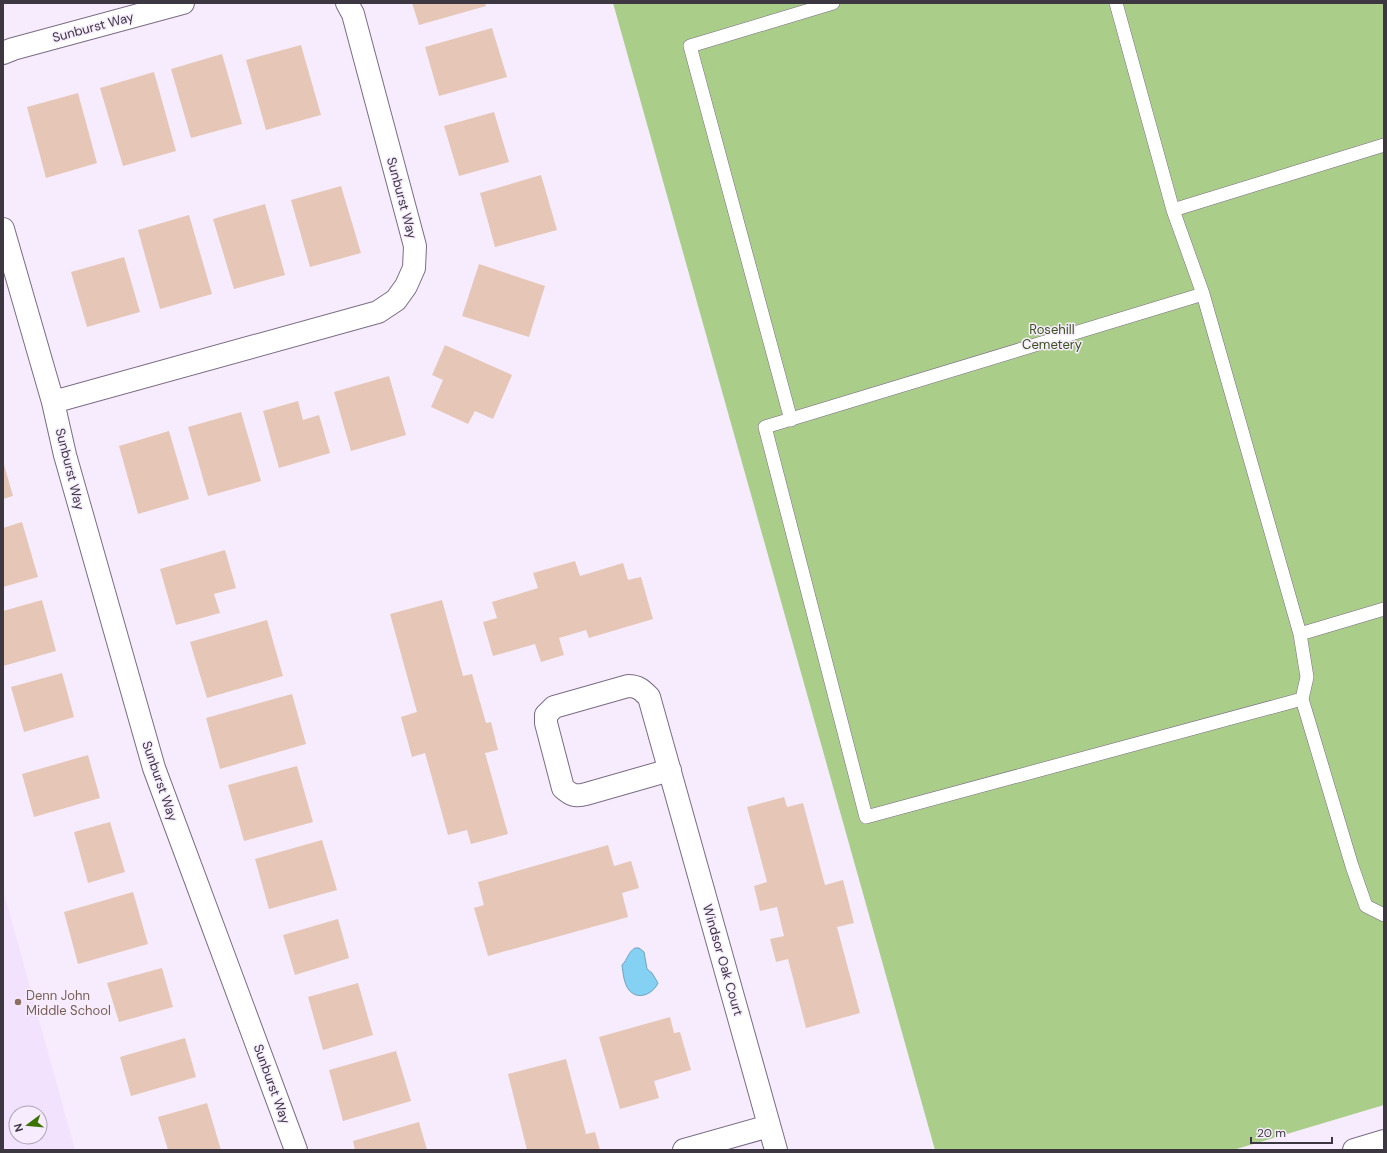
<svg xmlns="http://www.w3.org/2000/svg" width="1387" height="1153" font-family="'DM Sans',sans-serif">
	<rect width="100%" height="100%" fill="#f6ecfd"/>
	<path fill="#f2e2fe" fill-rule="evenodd" d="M3 890 75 1150H3ZM16 1113H40V1137H16Z"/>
	<path fill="#aacd89" d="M613 3H1384V1105L1233 1150H935Z"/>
	<path fill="#84d1f4" stroke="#6fa3bf" d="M635 948H639L644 952 647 969 652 973 658 983C653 994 638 1001 629 990 624 984 623 973 622 965 628 959 628 952 635 948Z"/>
	<path fill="#e6c7b7" d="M412 3H485L486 6 419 25Z
		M492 28 507 77 439 96 425 47Z
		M301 45 321 115 266 130 246 60Z
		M222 54 242 124 191 138 171 69Z
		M154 72 176 151 123 166 100 88Z
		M78 93 97 163 46 178 27 107Z
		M494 112 509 162 459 176 444 126Z
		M541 175 557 230 495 247 480 193Z
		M341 186 361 253 310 267 291 200Z
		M265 204 285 275 234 289 213 219Z
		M189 215 212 294 160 309 138 230Z
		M124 257 140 312 87 327 71 272Z
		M479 264 545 286 529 337 462 316Z
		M445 345 512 375 493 419 475 411 468 424 431 407 443 380 432 375Z
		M389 376 406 435 351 451 334 392Z
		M298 401 303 420 319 415 330 453 279 468 263 411Z
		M241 412 261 481 208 496 188 427Z
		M169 431 189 499 138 514 119 446Z
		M3 461 13 496 3 499Z
		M22 522 38 577 3 587V528Z
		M225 550 236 588 214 594 220 613 176 625 160 569Z
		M575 561 580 576 623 563 628 580 641 577 653 619 589 638 586 630 559 638 564 655 541 662 535 644 493 656 483 622 497 618 492 602 538 588 533 573Z
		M42 600 56 651 3 666V611Z
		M442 600 463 676 472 674 486 723 491 722 498 750 485 753 508 834 471 844 467 830 448 835 425 753 412 757 401 717 417 712 390 614Z
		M267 620 283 676 207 698 190 642Z
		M62 673 74 717 24 732 11 687Z
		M292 694 306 744 220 769 206 718Z
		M88 755 100 798 34 817 22 774Z
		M297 766 313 822 244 841 228 785Z
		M784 797 787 807 803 803 825 885 843 880 854 923 837 927 860 1013 806 1028 788 959 776 962 770 939 784 936 777 907 760 911 754 886 767 882 747 807Z
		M110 822 125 872 88 883 74 832Z
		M322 840 337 890 269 909 255 859Z
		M608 845 614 866 631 861 639 888 622 893 628 917 488 956 474 908 484 905 478 882Z
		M133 892 148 944 78 964 64 912Z
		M338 919 349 958 295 975 283 935Z
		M162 968 173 1007 119 1022 107 983Z
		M358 983 373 1035 323 1050 308 997Z
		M670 1017 674 1033 680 1032 691 1070 654 1081 659 1098 620 1109 599 1037Z
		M185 1038 196 1077 131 1096 120 1057Z
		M396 1051 411 1101 343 1121 329 1070Z
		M566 1059 586 1134 595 1132 600 1150H527L508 1074Z
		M207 1103 221 1150H168L158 1117Z
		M419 1122 427 1150H355L353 1141Z"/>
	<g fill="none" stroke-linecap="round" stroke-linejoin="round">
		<g stroke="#7a6c85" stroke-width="14">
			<path id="lane" d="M1116 3 1173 210 1203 294 1300 634 1307 677 1302 699 866 817 765 427 1203 294
				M1173 210 1384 145
				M791 420 690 46 833 3
				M1300 634 1384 609
				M1302 699 1352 866 1366 906 1384 915"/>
		</g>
		<g stroke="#7a6c85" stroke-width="24">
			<path id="street" d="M3 53 13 49 183 3
				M3 229 53 402 65 455 154 768 296 1150
				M53 402 378 312 396 300 406 286 414 268 415 246 353 14 347 3
				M670 770 586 794C575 797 571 795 563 788L546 723V715L554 707 628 686C638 686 642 690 649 697L776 1150
				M684 1150 769 1126"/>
		</g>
		<g stroke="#7a6c85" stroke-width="24">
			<path id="secondary" d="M1354 1150 1384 1141"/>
		</g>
		<use href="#lane" stroke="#fff" stroke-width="13"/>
		<use href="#street" stroke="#fff" stroke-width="22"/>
		<use href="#secondary" stroke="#fff" stroke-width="22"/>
	</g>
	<circle fill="#8d6e63" stroke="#f6ecfd" stroke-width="1.5" cx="18" cy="1002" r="4"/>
	<g text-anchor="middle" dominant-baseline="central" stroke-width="3" stroke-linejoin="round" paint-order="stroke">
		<g font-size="13" fill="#3d3742" stroke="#f6ecfd">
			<text transform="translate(93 27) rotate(-15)">Sunburst Way</text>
			<text transform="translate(402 198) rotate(75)">Sunburst Way</text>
			<text transform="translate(70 469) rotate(76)">Sunburst Way</text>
			<text transform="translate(160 781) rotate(71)">Sunburst Way</text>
			<text transform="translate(723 960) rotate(74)">Windsor Oak Court</text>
			<text transform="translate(272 1084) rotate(70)">Sunburst Way</text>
		</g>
		<g font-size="13" fill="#39521b" stroke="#f6ecfd">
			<text x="1052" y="329">Rosehill<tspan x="1052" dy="15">Cemetery</tspan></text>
		</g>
		<g font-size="13" fill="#785e54" stroke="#f6ecfd" text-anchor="start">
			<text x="26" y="995">Denn John<tspan x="26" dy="15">Middle School</tspan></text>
		</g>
	</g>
	<rect width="1387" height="1153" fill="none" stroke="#3d3742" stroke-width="8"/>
	<g transform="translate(28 1125) rotate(254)"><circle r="19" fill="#f6ecfd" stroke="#aca4b2"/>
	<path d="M0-3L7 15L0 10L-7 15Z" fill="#3a7302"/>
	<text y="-6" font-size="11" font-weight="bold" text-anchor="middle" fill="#3d3742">N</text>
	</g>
	<path d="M1251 1137v6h81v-6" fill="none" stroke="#3d3742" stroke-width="2"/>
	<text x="1257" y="1137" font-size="12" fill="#3d3742" stroke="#f6ecfd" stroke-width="3" paint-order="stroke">20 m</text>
</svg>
